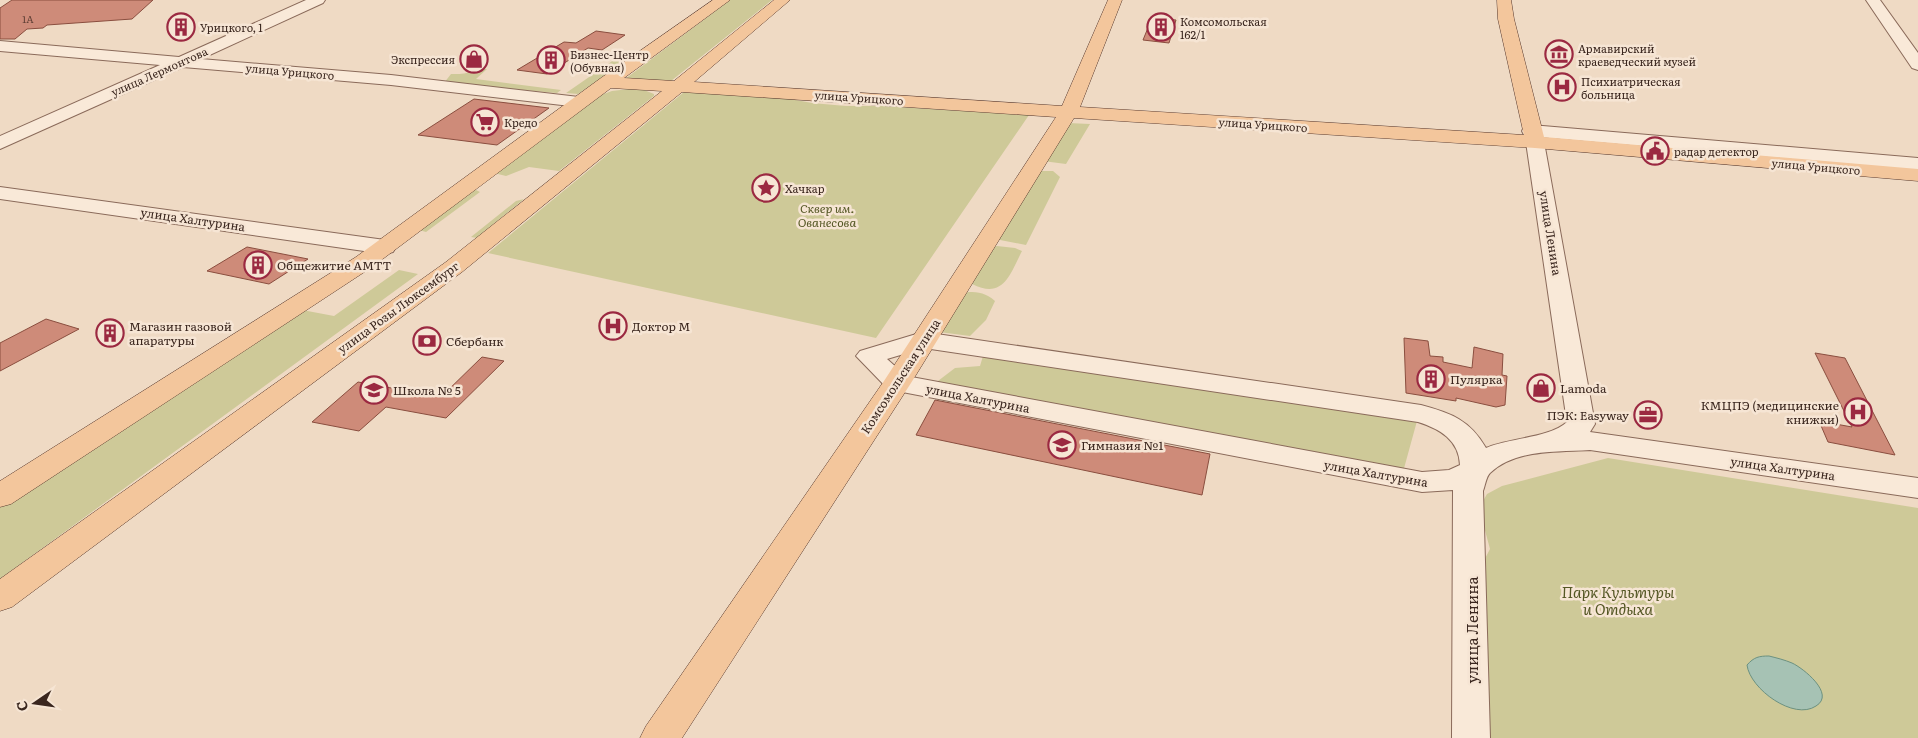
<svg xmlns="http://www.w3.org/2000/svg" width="1918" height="738" font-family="Literata,serif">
	<rect width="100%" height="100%" fill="#efdac4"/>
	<path fill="#cec998" d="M730 0H772L671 81 625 79Z
		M621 55 635 56 578 94 566 93Z
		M475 68 487 69 476 79 561 90 557 93 444 83 451 74C460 74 468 75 475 68Z
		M629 89 644 90 654 94V96L559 171 529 167 506 176 494 173 598 96 612 91Z
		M684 92 785 98 812 103 846 106H881L1029 115 876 338 488 253Z
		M1068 123 1090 124 1066 164 1043 161Z
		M1042 171H1053L1060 177 1026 245 995 239 1036 173Z
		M474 189 480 192 426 232 419 230Z
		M524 199 477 238 471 237 516 201Z
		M997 246 1015 248 1022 251C1010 274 1004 300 972 284L971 280 992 248Z
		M399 270 418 274 0 579V505L297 309 334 316Z
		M968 292C979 292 986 293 995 301L986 320 970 336 939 332 960 296Z
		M983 356 1417 421 1403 472 934 384 955 368 980 366Z
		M1608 458 1918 508V738H1483L1479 570 1490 549 1479 508 1487 494 1502 486Z"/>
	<path fill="#a6c2b4" stroke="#6c9180" d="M1769 656C1777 658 1785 660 1792 663 1803 668 1836 694 1816 706 1794 721 1750 689 1747 665 1754 657 1759 656 1769 656Z"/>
	<path fill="#ce8b79" stroke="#8a4e3f" d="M12 0H153L132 19 47 25 43 28 27 29 15 39H0V8Z
		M1152 18 1176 20 1169 43 1143 40Z
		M596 31 625 35 602 50 588 48 547 74 517 70 564 42 576 43Z
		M474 99 549 108 497 145 418 135Z
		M247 247 308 259 269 284 207 271Z
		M46 319 79 329 0 371V343Z
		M1404 338 1428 341 1430 356 1443 357V362L1472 368 1474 347 1503 354 1502 375 1507 376 1505 405 1496 407 1456 398V401L1406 393Z
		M1815 353 1845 358 1895 455 1828 442 1819 421 1852 427Z
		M482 357 504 361 446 418 386 407 359 431 312 422 358 382 441 397Z
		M935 400 1210 454 1202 495 916 435Z"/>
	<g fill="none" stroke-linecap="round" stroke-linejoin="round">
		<g stroke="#8a6a5a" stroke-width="2">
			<path id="minor" d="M306 0H325L323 3 201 59 391 75 579 97 585 98 588 102 585 106 579 107 391 85 183 67 0 149V136L160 65 0 51V41L179 57Z
				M1866 0H1880L1918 53V70L1912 68Z
				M1531 125 1918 158V170L1538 137 1544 142 1595 424 1590 432 1918 478V498L1590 450C1558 452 1515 449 1490 473 1486 477 1485 486 1483 491L1490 738H1452L1453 490 1422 492 897 391 888 389 856 356 860 351 923 332 1421 405C1451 413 1470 420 1486 448 1508 438 1550 438 1567 422L1526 142 1528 138 1533 137 1524 135 1522 131 1524 127ZM924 348 1418 422C1440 429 1459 440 1460 465L1449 470 1422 472 906 376 887 359Z
				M0 187 385 240 393 242 396 247 393 252 385 254 0 199Z"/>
		</g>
		<g stroke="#58392e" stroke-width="1">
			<path id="major" d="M713 0H730L624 78 674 81 774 0H790L694 82 1062 106 1108 0H1122L1080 107 1524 135 1498 19 1497 0H1511L1514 19 1544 137 1918 169V181L1535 148 1074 118 911 383 682 738H640L646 726 884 381 1056 117 682 92 462 272 12 607 0 611V579L446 262 662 91 611 88 372 267 11 504 0 507V481L356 257 601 78Z"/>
		</g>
		<use href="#minor" fill="#f9e9d8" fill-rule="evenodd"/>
		<use href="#major" fill="#f3c69c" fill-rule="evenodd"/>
	</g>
	<defs>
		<g id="building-ring" transform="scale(1.4375)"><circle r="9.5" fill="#f6e5d4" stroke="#9b2941" stroke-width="1.5"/><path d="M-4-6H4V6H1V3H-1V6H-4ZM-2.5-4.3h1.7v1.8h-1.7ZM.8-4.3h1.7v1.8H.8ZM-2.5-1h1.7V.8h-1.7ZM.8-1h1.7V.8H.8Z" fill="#9b2941"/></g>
		<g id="museum-ring" transform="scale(1.4375)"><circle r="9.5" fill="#f6e5d4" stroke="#9b2941" stroke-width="1.5"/><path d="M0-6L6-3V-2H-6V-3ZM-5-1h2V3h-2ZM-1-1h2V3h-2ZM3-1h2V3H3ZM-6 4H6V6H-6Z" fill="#9b2941"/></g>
		<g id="shop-ring" transform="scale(1.4375)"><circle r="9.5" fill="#f6e5d4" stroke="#9b2941" stroke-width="1.5"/><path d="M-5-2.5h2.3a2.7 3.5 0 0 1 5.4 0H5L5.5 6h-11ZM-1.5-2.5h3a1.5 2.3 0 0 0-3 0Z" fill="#9b2941"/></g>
		<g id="hospital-ring" transform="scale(1.4375)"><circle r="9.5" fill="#f6e5d4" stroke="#9b2941" stroke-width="1.5"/><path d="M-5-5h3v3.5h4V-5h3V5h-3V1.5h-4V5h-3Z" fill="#9b2941"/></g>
		<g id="supermarket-ring" transform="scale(1.4375)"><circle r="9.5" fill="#f6e5d4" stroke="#9b2941" stroke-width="1.5"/><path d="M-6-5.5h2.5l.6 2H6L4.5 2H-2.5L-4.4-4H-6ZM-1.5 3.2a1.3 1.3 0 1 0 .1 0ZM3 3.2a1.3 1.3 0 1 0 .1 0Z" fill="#9b2941"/></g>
		<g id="civic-ring" transform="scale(1.4375)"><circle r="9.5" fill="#f6e5d4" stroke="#9b2941" stroke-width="1.5"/><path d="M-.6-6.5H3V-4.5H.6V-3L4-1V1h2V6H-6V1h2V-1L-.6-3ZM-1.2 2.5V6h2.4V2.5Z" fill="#9b2941"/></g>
		<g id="sight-ring" transform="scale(1.4375)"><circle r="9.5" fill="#f6e5d4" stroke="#9b2941" stroke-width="1.5"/><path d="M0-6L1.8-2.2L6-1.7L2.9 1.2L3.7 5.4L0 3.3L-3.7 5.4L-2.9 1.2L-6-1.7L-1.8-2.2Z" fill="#9b2941"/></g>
		<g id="bank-ring" transform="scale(1.4375)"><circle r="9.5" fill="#f6e5d4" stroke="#9b2941" stroke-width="1.5"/><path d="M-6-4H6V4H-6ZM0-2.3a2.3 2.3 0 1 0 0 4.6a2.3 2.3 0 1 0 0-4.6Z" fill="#9b2941"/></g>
		<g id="school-ring" transform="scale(1.4375)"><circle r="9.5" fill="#f6e5d4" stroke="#9b2941" stroke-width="1.5"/><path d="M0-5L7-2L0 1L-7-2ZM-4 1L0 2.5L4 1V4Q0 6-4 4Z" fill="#9b2941"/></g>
		<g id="office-ring" transform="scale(1.4375)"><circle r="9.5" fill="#f6e5d4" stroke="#9b2941" stroke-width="1.5"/><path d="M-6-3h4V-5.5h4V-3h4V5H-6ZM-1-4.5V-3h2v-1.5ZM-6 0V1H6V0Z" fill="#9b2941"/></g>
	</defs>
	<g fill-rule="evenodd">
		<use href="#building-ring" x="181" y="27"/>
		<use href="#building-ring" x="1161" y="27"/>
		<use href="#museum-ring" x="1559" y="54"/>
		<use href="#shop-ring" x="474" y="59"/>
		<use href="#building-ring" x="551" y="60"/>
		<use href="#hospital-ring" x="1562" y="87"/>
		<use href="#supermarket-ring" x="485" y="122"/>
		<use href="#civic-ring" x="1655" y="151"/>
		<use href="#sight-ring" x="766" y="188"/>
		<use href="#building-ring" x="258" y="265"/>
		<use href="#hospital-ring" x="613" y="326"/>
		<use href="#building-ring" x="110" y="333"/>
		<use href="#bank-ring" x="427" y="341"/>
		<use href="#building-ring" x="1431" y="379"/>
		<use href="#shop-ring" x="1541" y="388"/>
		<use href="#school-ring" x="374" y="390"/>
		<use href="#hospital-ring" x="1858" y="412"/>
		<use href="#office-ring" x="1648" y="415"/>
		<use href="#school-ring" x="1062" y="445"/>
	</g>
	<g text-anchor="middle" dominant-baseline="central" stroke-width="5" stroke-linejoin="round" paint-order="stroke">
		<g font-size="10" fill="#5f3f35">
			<text x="28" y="18">1А</text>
		</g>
		<g font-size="11" fill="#3a261e" stroke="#f6e5d4" text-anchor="start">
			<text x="1180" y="21">Комсомольская<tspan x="1180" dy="13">162/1</tspan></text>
			<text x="200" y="27">Урицкого, 1</text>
			<text x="1578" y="48">Армавирский<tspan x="1578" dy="13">краеведческий музей</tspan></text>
			<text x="570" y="54">Бизнес-Центр<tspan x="570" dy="13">(Обувная)</tspan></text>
			<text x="455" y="59" text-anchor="end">Экспрессия</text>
			<text x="1581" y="81">Психиатрическая<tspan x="1581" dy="13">больница</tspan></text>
			<text x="504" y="122">Кредо</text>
			<text x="1674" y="151">радар детектор</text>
			<text x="785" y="188">Хачкар</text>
		</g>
		<g font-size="11" fill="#3a261e" stroke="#f6e5d4">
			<text transform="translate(159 71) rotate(-24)">улица Лермонтова</text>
			<text transform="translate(290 71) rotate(5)">улица Урицкого</text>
			<text transform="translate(859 97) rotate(4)">улица Урицкого</text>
			<text transform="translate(1263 124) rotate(4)">улица Урицкого</text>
			<text transform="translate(1816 166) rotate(5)">улица Урицкого</text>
		</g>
		<g font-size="12" font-style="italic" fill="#545724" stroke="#f6e5d4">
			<text x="827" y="208">Сквер им.<tspan x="827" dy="14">Ованесова</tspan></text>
		</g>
		<g font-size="12" fill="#3a261e" stroke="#f6e5d4">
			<text transform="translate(193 219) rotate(8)">улица Халтурина</text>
			<text transform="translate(1551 233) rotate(81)">улица Ленина</text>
			<text transform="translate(398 307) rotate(-36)">улица Розы Люксембург</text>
			<text transform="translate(900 376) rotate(-57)">Комсомольская улица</text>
			<text transform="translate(978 398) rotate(11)">улица Халтурина</text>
			<text transform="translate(1783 468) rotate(8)">улица Халтурина</text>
			<text transform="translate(1376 473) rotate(10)">улица Халтурина</text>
		</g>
		<g font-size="12" fill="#3a261e" stroke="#f6e5d4" text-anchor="start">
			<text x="277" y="265">Общежитие АМТТ</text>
			<text x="129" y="326">Магазин газовой<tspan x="129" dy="14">апаратуры</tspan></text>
			<text x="632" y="326">Доктор М</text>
			<text x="446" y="341">Сбербанк</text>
			<text x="1450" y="379">Пулярка</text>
			<text x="1560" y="388">Lamoda</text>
			<text x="393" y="390">Школа № 5</text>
			<text x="1839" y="405" text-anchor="end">КМЦПЭ (медицинские<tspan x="1839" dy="14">книжки)</tspan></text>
			<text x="1629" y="415" text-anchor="end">ПЭК: Easyway</text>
			<text x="1081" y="445">Гимназия №1</text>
		</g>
		<g font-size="15" font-style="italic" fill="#545724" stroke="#f6e5d4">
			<text x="1618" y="591">Парк Культуры<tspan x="1618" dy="17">и Отдыха</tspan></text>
		</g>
		<g font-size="15" fill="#3a261e" stroke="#f6e5d4">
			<text transform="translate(1471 630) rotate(-90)">улица Ленина</text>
		</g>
	</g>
	<g transform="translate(35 703) rotate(257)" stroke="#f6e5d4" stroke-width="4" paint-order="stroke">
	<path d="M0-4L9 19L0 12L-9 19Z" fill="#3a261e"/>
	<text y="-8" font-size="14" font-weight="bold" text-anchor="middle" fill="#3a261e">С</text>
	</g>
</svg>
